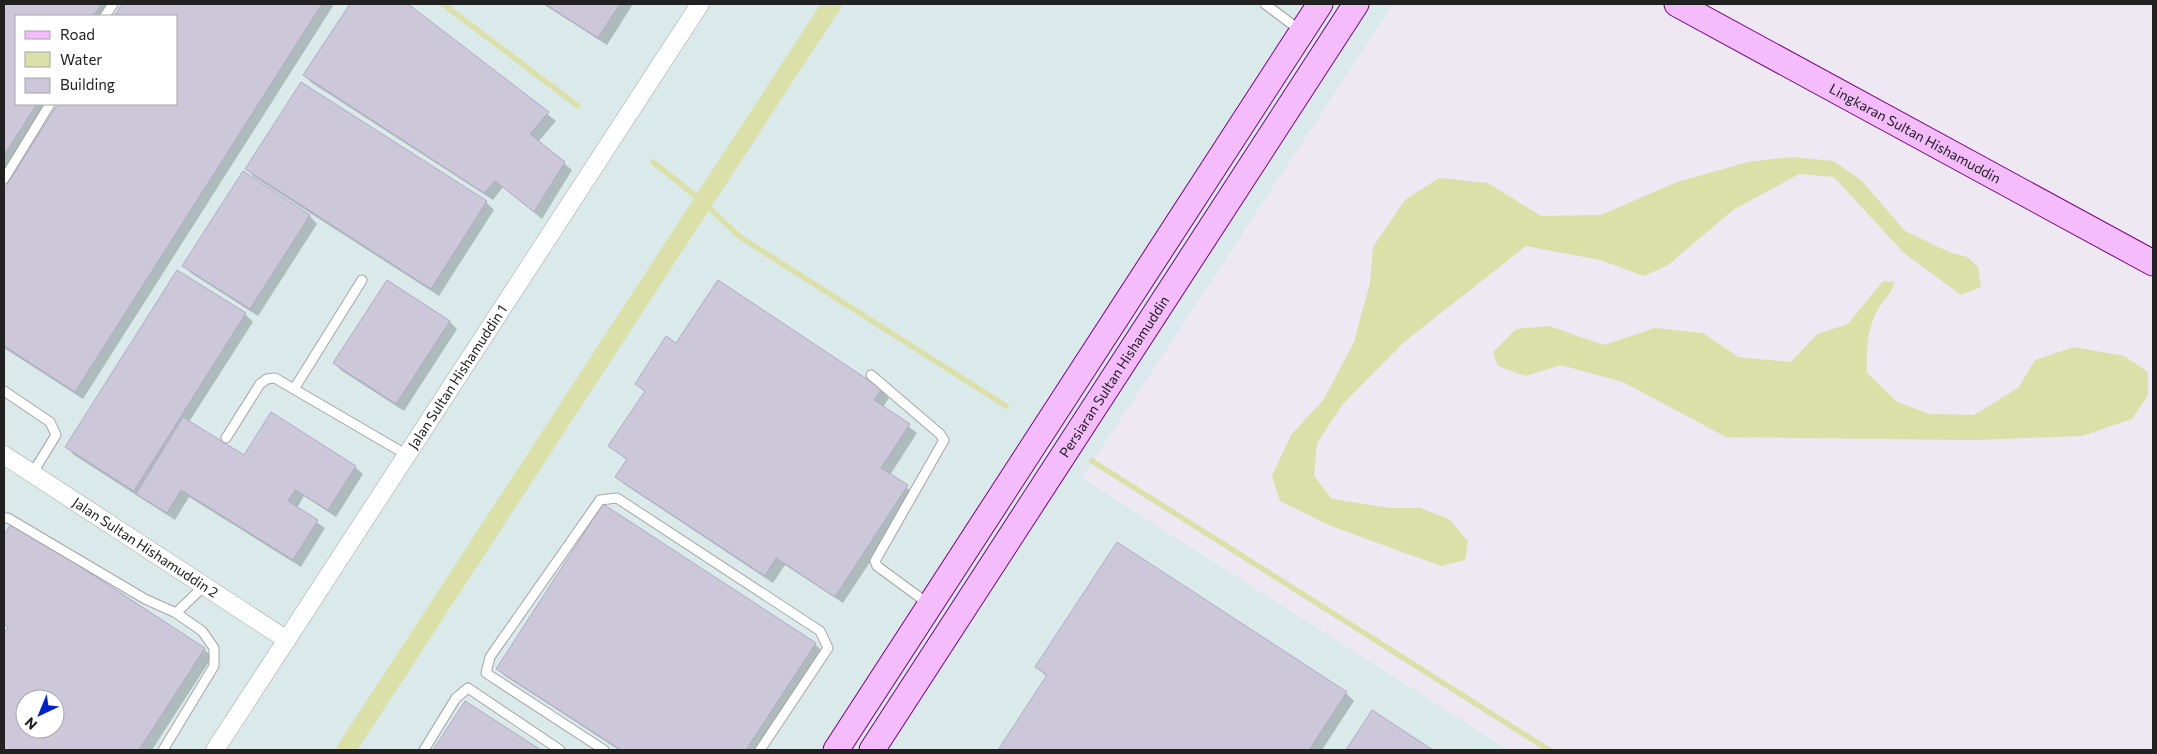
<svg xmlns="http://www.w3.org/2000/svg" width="2157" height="754" viewBox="0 0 2157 754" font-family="Commissioner,sans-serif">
<rect width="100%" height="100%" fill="#ede8f1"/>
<path fill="#daeaeb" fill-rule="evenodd" d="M4,4H1393L1082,478L1508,750H4ZM16,16H176V104H16ZM25,699H55V729H25Z"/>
<path fill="#dbdfa8" d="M1792,157L1833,161L1861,180L1905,231L1949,252L1967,257L1978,267L1981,287L1961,295L1904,253L1834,177L1799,174L1733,210L1668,265L1644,276L1600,260L1526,246L1404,342L1342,405L1317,443L1314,476L1332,499L1390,508H1420L1449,519L1468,541L1465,560L1441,566L1331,526L1280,501L1272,476L1291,435L1324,399L1354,342L1370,283L1373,247L1405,200L1439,178L1488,183L1541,216L1601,215L1677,182L1748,162Z
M1883,281L1894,282C1892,295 1884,298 1878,309C1867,328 1866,352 1867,373L1897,402L1930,414L1974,415L2018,388L2035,360L2074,347L2124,356L2148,372V395L2132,419L2082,436L1974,440L1726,437L1623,382L1561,365L1525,376L1498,366L1493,352L1516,329L1549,326L1604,345L1655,328L1703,333L1738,357L1791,362L1817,334L1848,324Z"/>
<path fill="#0003" fill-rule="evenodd" d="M4,4H114L106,16H16V104H49L4,174Z
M123,4H332L333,6L83,399L4,348V192L60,104H176V16H115Z
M351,4H406L556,121L538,142L572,170L542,219L503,187L493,200L312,83L304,75Z
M543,4H633L607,45Z
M247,169L486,202L494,210L439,296L254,177Z
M243,173L310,216L317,224L258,316L191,273L184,265Z
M245,314L253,322L189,422L244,457L355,467L363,474L336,517L304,496L297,508L325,528L301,567L189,497L175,520L74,455L67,447Z
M450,322L457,329L404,411L342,371L334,363Z
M676,345L881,390L889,398L883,407L917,433L890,475L915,494L843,603L785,565L773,583L624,484L616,476L627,460L610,446L645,392L636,384Z
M13,524L204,649L212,657L152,750H4V636L9,629L4,625V538ZM25,699H55V729H25Z
M815,644L823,652L759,750H619L505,676L498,669Z
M1037,667L1346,693L1354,701L1322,750H1000L1047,677Z
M465,702L539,750H434Z
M1372,712L1431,750H1348Z"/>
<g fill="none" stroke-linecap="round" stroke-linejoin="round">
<path stroke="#dbdfa8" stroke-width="5.5" d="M443,4L578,106
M653,162L703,202L740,237L1006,406
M1092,461L1549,750"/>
<path stroke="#dbdfa8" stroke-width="19" d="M346,750L832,4"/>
</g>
<path fill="#ccc8d9" stroke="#b1aac4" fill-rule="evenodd" d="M4,4H102L93,16H16V104H37L4,155Z
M122,4H322L75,392L4,346V189L58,104H176V16H114Z
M350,4H408L549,112L530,134L565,162L534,212L495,181L484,193L303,75Z
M545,4H620L598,38Z
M301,82L487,201L431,289L245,169Z
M243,171L310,215L250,309L182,266Z
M177,270L246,313L134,491L65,447Z
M387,280L450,321L396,404L333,363Z
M718,280L882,389L874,400L910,424L881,468L908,485L835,597L776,558L765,576L615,477L627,459L608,446L645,391L635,384L666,336L676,343Z
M271,412L356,466L328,510L295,490L288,501L318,520L293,560L181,490L167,513L136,494L183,417L244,455Z
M603,504L816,643L746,750H621L496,669Z
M12,522L205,648L139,750H4V634L8,627L4,624V535ZM25,699H55V729H25Z
M1117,542L1347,692L1309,750H998L1047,675L1035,667Z
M465,701L541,750H433Z
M1372,710L1433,750H1346Z"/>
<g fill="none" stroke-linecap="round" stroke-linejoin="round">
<defs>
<path id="lane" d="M1265,4L1301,31
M105,16L113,4
M4,179L50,104
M871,375L940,434L944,440L875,561L877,566L930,605
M294,389L362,280
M4,391L50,422L56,435L32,474
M226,438L260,384L267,379L275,378L407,455
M4,518H8L145,599L176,613L204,586
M163,750L214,666V648L202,631L176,613
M424,750L456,698L468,688L560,750
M604,750L486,673L490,657L600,500L617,498L820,631L828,648L760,750"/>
<g id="street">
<path id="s1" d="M4,455L287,640"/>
<path id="s2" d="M215,750L700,4"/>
</g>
<g id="secondary">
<path id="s3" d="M1677,4L2153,263"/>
<path d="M836,750L1320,4"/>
<path id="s4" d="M872,750L1356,4"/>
</g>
</defs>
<use href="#lane" stroke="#a5a5a5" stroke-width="11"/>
<use href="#street" stroke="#a5a5a5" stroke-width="19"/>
<use href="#secondary" stroke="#77037d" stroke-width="27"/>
<use href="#lane" stroke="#fff" stroke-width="9"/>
<use href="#street" stroke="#fff" stroke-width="18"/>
<use href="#secondary" stroke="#f4bcfb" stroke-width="25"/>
</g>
<g text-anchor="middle" stroke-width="5" stroke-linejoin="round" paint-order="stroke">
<g font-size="14" fill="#212121" stroke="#fff">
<text dy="5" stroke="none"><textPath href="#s3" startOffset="271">Lingkaran Sultan Hishamuddin</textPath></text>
<text dy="5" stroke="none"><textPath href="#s2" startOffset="445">Jalan Sultan Hishamuddin 1</textPath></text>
<text dy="5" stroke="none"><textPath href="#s4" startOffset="445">Persiaran Sultan Hishamuddin</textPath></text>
<text dy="5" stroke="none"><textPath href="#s1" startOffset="169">Jalan Sultan Hishamuddin 2</textPath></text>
</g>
</g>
<rect width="2157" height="754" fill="none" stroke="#212121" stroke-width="10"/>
<rect x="15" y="15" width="162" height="90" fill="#ffffff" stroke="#a6a6a6"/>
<rect x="25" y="31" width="25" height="8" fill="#f4bcfb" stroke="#a6a6a6"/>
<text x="60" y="40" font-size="15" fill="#212121">Road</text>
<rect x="25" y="52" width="25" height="15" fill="#dbdfa8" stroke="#a6a6a6"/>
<text x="60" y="65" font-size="15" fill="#212121">Water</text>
<rect x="25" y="78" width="25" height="15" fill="#ccc8d9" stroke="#a6a6a6"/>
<text x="60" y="90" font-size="15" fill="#212121">Building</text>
<g transform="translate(40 714) rotate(224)"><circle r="24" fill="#ffffff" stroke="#a6a6a6"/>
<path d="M0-4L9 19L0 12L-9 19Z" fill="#0021d2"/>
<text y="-8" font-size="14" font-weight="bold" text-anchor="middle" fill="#212121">N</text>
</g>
</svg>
